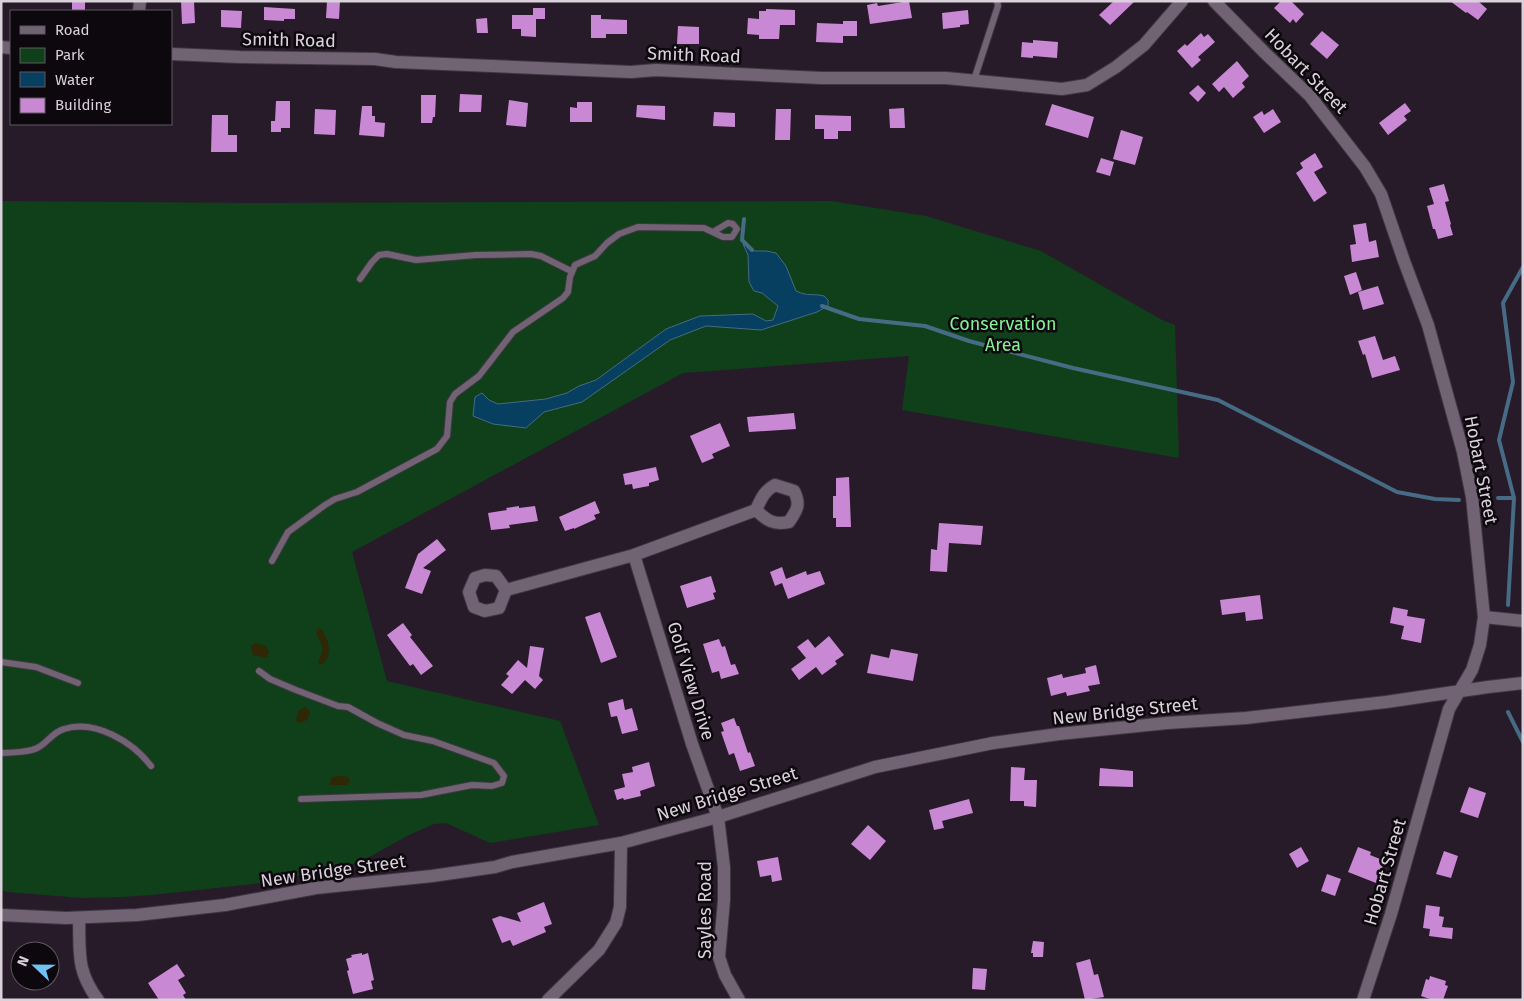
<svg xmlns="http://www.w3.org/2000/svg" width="1524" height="1001" viewBox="0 0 1524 1001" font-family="'Fira Sans',sans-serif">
<rect width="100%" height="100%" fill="#271b29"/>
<path fill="#0f401a" d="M1,201L253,203L831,201L926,216L1041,251L1162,320L1175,325L1179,458L902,410L909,356L683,373L352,552L387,681L560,721L599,825L490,843L446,823L434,824L409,835L364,860L343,867L262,883L151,895L121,897L83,898L7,892L1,890Z"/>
<path fill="#2f2706" d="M318,628H320C329,637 334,657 321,665L318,662C325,647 322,646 316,632Z
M255,643L266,646L269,652L267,658L253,655L251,646Z
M306,707L310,712L307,720L299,723L296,721L299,710Z
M338,776L348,777L350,780L347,785H330L331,778Z"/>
<path fill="#063f5f" stroke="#466b84" d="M743,244L755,251H766L776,253L786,266L796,291C809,297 812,293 824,296L828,300V306L817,312L761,330L706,326L670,340L582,402L544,412L526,428L493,424L473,416L475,397L482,393L489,400L498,404L546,399L567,393L579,386L596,380L666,329L700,316L753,314L766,321L773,320L778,306L762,293L754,291L749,282L748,255Z"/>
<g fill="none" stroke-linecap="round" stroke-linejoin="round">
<path stroke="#466b84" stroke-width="4" d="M744,219L742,240L752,250
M822,306L859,319L925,326L969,341L1073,368L1218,400L1397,492L1435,499L1459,500
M1498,498H1514
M1508,605L1514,498L1499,440L1513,382L1503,303L1523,267
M1508,712L1523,742"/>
</g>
<path fill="#c988d4" d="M72,1H85V11H72Z
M181,1H194L195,23L182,24Z
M327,1H340L339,19L326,18Z
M909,1L912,18L870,24L867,5L877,3L878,6Z
M1114,1H1135L1110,25L1099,15Z
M1281,1H1291L1304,14L1296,23L1293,19L1290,23L1274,8Z
M1450,1H1478L1487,9L1478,20L1467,12L1466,13Z
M264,7L295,9V19H284V21L264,20Z
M533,8H545V19H536V37L521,36V29H512V15H533Z
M766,9L795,10V25H780L779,39H759V35L747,34L748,18L759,19V11H766Z
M221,10L242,11L241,28L221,27Z
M968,10L969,24L960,25V27L943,29L942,13Z
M591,15H601V19L627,20V34H606V38H591Z
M487,18L488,33H477L476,19Z
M843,21H857V36H843V43L816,42L817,23L843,24Z
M678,26L699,27V44H677Z
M1322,31L1339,45L1327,59L1310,44Z
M1201,33L1204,37L1208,34L1215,42L1198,57L1201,60L1192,68L1177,51L1185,44L1187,46Z
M1033,40L1058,42L1057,58L1033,56V58L1021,57L1022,42L1033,43Z
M1237,61L1249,76L1242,83L1245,87L1233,98L1224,87L1219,92L1212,84Z
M1198,85L1206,93L1198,102L1189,93Z
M460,94L482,95L481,112H459Z
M421,95H436L435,117H433L432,123H421Z
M509,100L528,103L526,127L506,125Z
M276,101H290V128H281V132H271V121H275Z
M577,102H592V122H570V107L577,108Z
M1405,103L1411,111L1404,116L1407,120L1388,135L1379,123Z
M1052,104L1094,117L1088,138L1045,125Z
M637,105L665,106V120L636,117Z
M362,106H372V116H375V122L385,123L384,137L359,135Z
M904,108L905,128H890L889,109Z
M315,109L336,110L335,135L314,134Z
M776,109H791L790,140H775Z
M1273,109L1281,122L1264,133L1253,117L1262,111L1264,115Z
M714,112L735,113V127L713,126Z
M212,115H228V135H237V152H211Z
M815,115L851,116V131H838V139H824V129H815Z
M1121,130L1143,137L1135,165L1113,159Z
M1315,153L1323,167L1314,172L1327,193L1314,202L1296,173L1303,168L1300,163Z
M1101,158L1114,162L1110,176L1096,172Z
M1444,184L1449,201L1445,202L1451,224L1450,225L1453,235L1438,239L1435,229H1433L1427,206L1434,204L1429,188Z
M1366,223L1369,242L1376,240L1379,257L1352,262L1350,245L1356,244L1353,225Z
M1356,272L1362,290L1350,295L1344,276Z
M1378,286L1384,304L1363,310L1358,292Z
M1375,336L1383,360L1395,356L1400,370L1372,378L1365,354L1363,355L1358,341Z
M794,413L796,429L749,432L747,417Z
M720,423L730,446L712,454L714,458L702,463L690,436Z
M656,467L659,480L649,483V486L633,489L632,484L625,485L623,474Z
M849,477L851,527H836V518H833V496H836V478Z
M595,501L600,513L594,515L596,519L574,529V528L565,531L559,517Z
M519,506V508L535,506L538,521L509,525L510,528L491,530L488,513L507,510L506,508Z
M939,523L983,526L981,545L949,543L947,572L930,571L931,549L937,550Z
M437,539L446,550L423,568L431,571L422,594L405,588L418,554Z
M782,567L786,579L806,571L807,575L820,571L825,584L788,599L782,583L775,586L770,572Z
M711,576L716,592L713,593L715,599L687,608L680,586Z
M1260,595L1263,619L1246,621L1245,612L1222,615L1220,600Z
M1393,607L1408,610L1407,616L1425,619L1421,643L1401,639L1404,626L1390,623Z
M600,612L617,657L601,663L585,617Z
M403,623L412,635L410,637L433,666L421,675L413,664L410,666L387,635Z
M829,636L844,655L835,661L837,664L822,675L816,667L799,680L791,669L806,658L797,647L808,639L815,648Z
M719,639L722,647L725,646L731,665L735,664L739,674L721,679L719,671L712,673L703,644Z
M530,646L544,648L539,676L543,680L535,689L525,680L512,694L501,685L509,676L506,674L518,660L527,668Z
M891,649L918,654L913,681L867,673L871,654L889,658Z
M1096,665L1100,684L1088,686L1090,691L1067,696L1066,692L1051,696L1047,678L1062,674L1063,678L1086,673L1085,668Z
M623,699L625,710L632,708L638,730L622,734L617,716L611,717L608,703Z
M734,718L737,726H739L748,753L750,752L755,766L740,771L734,753L729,755L721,732L724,731L721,723Z
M649,762L655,786L640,791L641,796L624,800L623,798L617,800L614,790L625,787L622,774L633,772L632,767Z
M1011,767L1025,768L1024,780H1037L1036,807L1024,806V801H1010Z
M1100,768L1133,771V787L1099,786Z
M1469,787L1486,793L1478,818L1460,812Z
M969,799L973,813L942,821L944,828L934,830L929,810Z
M868,825L886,841L870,860L851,844Z
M1301,847L1309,861L1297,868L1289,854Z
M1358,847L1371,852L1370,855L1385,861L1376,883L1348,872Z
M1444,851L1458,856L1451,878L1436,874Z
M778,857L782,880L772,882L771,875L760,877L757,861Z
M1327,874L1341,879L1335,896L1321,891Z
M544,902L552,924L544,927L546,932L513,946L510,940L502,943L492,919L500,916L521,922L517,913Z
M1426,905L1440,907L1439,916L1444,917L1442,927L1453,928L1452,939L1429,936L1430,929L1423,928Z
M1033,941L1044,942L1043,957H1033V953H1031Z
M362,953V955L368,953L374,980L371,981L373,989L353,994L347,971L349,970L346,959L352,957L351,955Z
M1090,959L1094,975L1098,974L1104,997L1085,1000L1076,963Z
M177,964L185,976L178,980L186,993L183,995L186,1000H159L148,983Z
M973,968L987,969L985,990L972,989Z
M1430,976L1446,981L1445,985L1448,986L1443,1000H1433L1421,996L1426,979L1429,980Z"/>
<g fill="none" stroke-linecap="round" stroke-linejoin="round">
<defs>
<path id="service" d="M974,80L998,6L997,1
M360,279L372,262L379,255L387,254L416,260L476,255L531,254L541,256L571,271
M272,561L288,532L325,505L335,499L357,492L437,449L447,436L450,402L455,394L479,376L513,332L563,298L568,292L570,277L575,265L595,256L607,243L619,234L638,227L704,228L723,237H732L737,229L733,224L728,223L713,232
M1,662L36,667L78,683
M259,671L270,679L296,690L338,706L348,707L377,723L404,735L433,741L494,763L504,776L502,783L492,786L472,785L421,795L301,799
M1,753C10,753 32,752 39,747C48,742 53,732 64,729C95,719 133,742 151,766"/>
<path id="minor" d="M139,11L140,1
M1,47L11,48
M171,54L240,57L375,59L396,62L631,72L656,70L821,78H946L1062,89L1087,85L1116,67L1144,45L1182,1
M634,555L756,510C761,499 764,491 775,485L794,491C801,505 797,510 789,522C774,525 767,521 756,510
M506,590L496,576L485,575L475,578L469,592L474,607L485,611L499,608L506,590L634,555L692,744L718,817L724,867V900L719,957L725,975L739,1000
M1484,617L1523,621
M79,918C80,953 76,970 98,1000
M548,1000L599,950L616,923L620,907L621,843"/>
<path id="tertiary" d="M1214,1L1265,53L1310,96L1365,167L1381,194L1404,261L1428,325L1463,452L1472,497L1484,617L1480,645L1472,670L1449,709L1391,914L1363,1000
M1,915L66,918L137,915L225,905L316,888L432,876L495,867L512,862L621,843L718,817L875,767L993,743L1059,734L1167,723L1246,718L1386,702L1488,687L1523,683"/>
</defs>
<use href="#service" stroke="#403742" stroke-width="8"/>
<use href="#minor" stroke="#403742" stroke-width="14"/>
<use href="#tertiary" stroke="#403742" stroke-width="14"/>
<use href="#service" stroke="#726374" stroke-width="6"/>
<use href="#minor" stroke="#726374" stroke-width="12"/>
<use href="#tertiary" stroke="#726374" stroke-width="12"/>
</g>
<g text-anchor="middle" stroke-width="5" stroke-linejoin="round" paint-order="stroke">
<g font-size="18" fill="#dad1db" stroke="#0d080e">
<text transform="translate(289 40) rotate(1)" y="6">Smith Road</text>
<text transform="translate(694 55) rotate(2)" y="6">Smith Road</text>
<text transform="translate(1306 71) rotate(46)" y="6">Hobart Street</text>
<text transform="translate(1481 470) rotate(79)" y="6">Hobart Street</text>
<text transform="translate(691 681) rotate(73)" y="6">Golf View Drive</text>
<text transform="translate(1125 711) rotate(-6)" y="6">New Bridge Street</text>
<text transform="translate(727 794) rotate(-17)" y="6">New Bridge Street</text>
<text transform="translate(333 871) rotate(-8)" y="6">New Bridge Street</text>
<text transform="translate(1385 872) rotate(-74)" y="6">Hobart Street</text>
<text transform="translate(705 910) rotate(-90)" y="6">Sayles Road</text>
</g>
<g font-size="18" fill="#86f095" stroke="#0d080e">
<text x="1003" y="330">Conservation<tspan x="1003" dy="21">Area</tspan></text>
</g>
</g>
<rect width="1524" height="1001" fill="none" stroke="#dad1db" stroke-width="5"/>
<rect x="10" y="10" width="162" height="115" fill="#0d080e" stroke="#5f5860"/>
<rect x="20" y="26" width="25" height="8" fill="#726374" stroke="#5f5860"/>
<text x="55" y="35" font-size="15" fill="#dad1db">Road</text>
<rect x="20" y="48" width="25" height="15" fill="#0f401a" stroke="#5f5860"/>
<text x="55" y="60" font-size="15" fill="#dad1db">Park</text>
<rect x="20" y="72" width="25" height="15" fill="#063f5f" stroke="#5f5860"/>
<text x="55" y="85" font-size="15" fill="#dad1db">Water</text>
<rect x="20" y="98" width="25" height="15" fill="#c988d4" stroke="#5f5860"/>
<text x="55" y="110" font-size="15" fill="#dad1db">Building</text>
<g transform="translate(35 966) rotate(292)"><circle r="24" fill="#0d080e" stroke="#5f5860"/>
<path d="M0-4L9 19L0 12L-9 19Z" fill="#72c1f5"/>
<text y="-8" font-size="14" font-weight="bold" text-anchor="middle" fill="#dad1db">N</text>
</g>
</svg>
